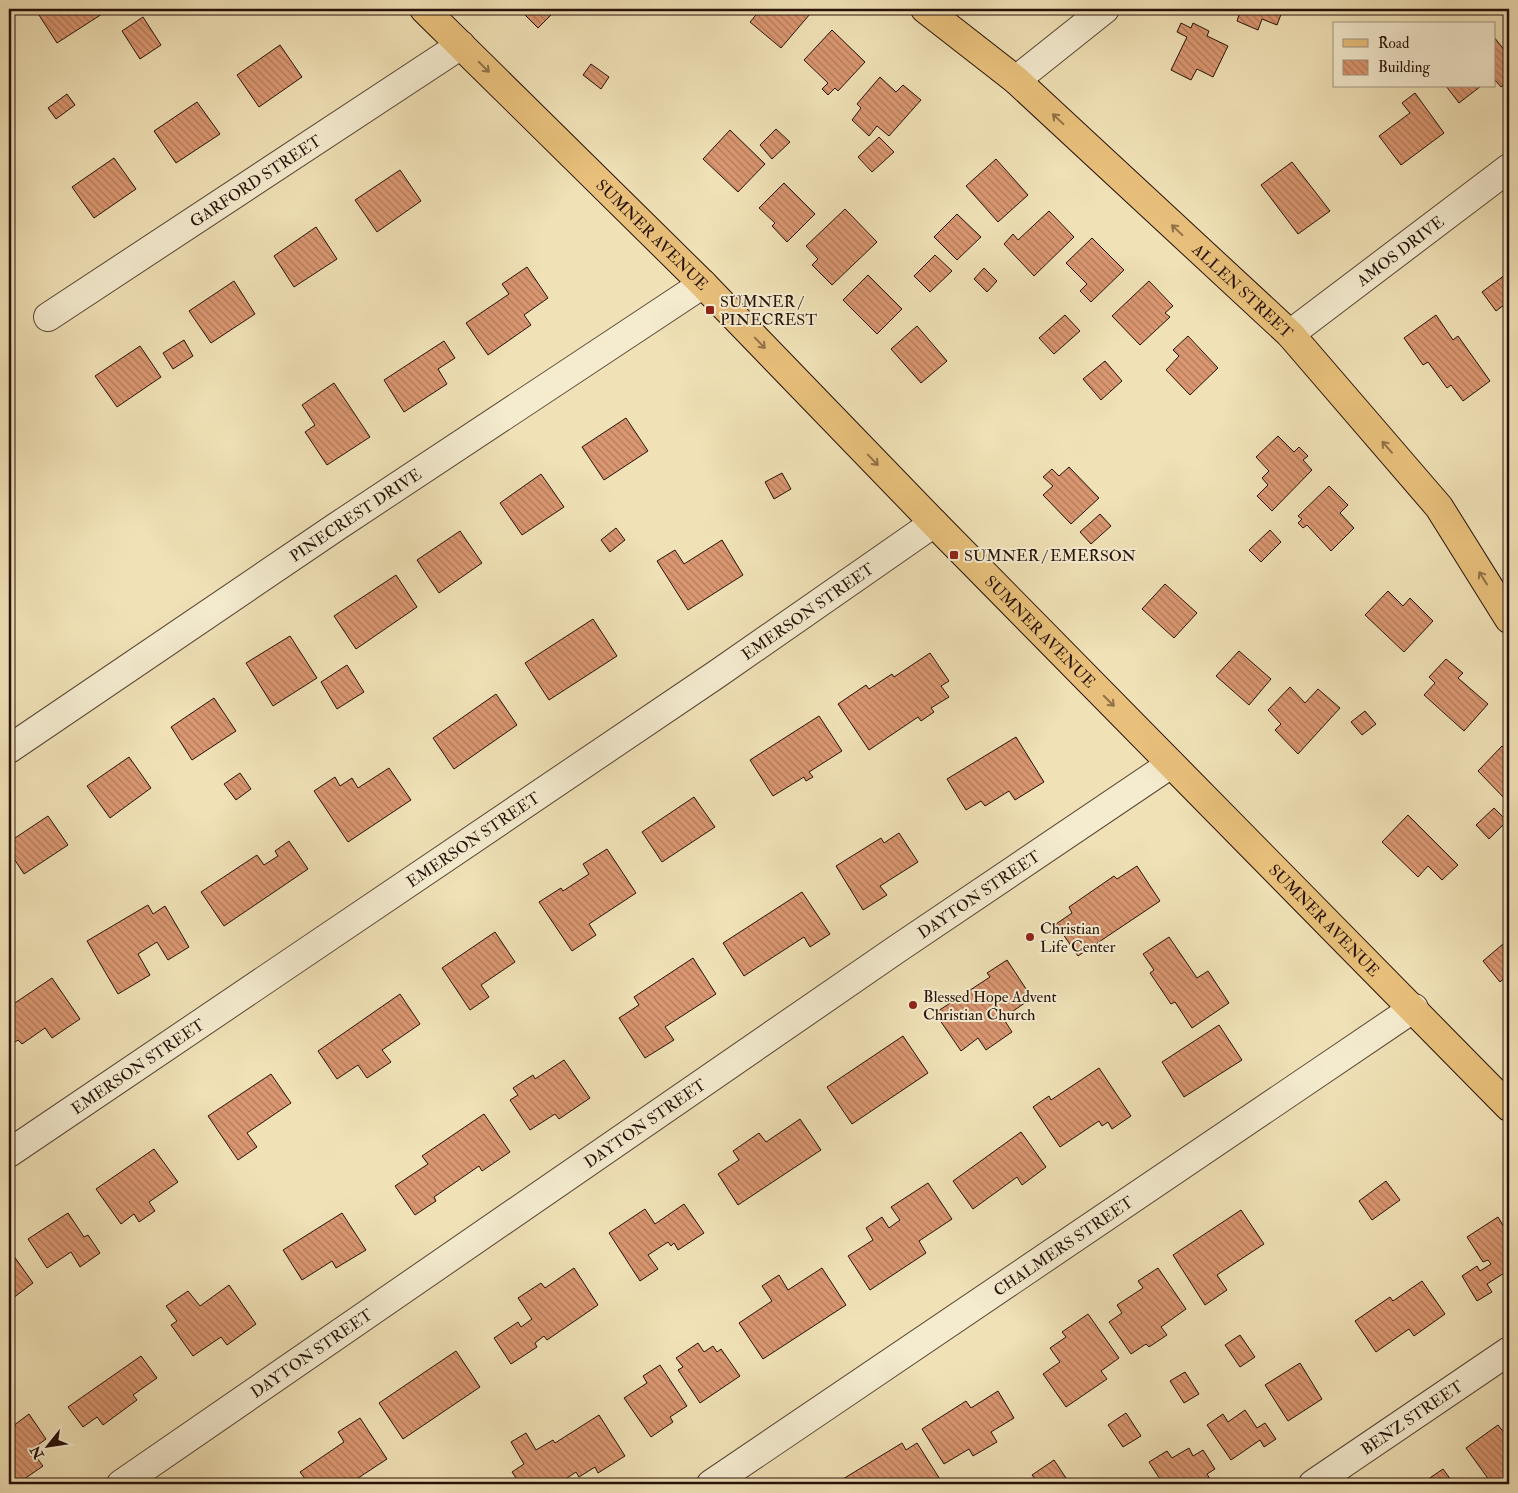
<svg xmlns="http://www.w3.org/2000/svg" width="1518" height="1493" viewBox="0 0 1518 1493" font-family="'IM FELL Double Pica',serif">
<defs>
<pattern id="building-back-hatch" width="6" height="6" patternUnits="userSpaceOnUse" patternTransform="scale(1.25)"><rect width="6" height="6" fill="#da9771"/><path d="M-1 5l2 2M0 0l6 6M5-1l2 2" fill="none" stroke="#b17a5b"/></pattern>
</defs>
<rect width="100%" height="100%" fill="#f0e1b6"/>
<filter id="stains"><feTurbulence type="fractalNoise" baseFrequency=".004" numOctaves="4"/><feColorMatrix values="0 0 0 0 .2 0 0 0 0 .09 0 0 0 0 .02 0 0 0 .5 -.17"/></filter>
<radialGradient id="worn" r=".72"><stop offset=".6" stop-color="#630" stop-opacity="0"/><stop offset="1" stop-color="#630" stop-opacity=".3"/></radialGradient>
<path fill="url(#building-back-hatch)" stroke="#261109" d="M42,9H98L102,14L57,43L37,12Z
M519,9H555L556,10L538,28Z
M761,9H802L810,14L781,48L750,22Z
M1241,9H1283L1277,25L1262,19L1258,30L1237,21Z
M143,17L161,45L140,59L122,31Z
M1181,23L1191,28L1193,23L1209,31L1207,36L1228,46L1213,77L1197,69L1191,80L1171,70L1187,37L1177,32Z
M832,30L865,62L838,91L835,88L828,95L822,89L828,83L804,60Z
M1494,37L1509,56V81L1501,87L1494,79Z
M280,45L302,77L259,107L237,75Z
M591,64L609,77L601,89L583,75Z
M880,77L896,92L903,85L921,100L889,136L877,126L869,136L852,120L861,108L857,104Z
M1446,86H1481L1459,103Z
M1415,93L1444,133L1401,165L1379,136L1410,113L1402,103Z
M67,94L75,105L56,119L48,108Z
M197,102L220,134L176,163L154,131Z
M776,129L790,142L772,159L760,145Z
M730,130L765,164L738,192L703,159Z
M879,137L894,152L872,172L858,157Z
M114,158L136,189L94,218L72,187Z
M996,159L1028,195L998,222L966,186Z
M1292,162L1330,211L1298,234L1261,185Z
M400,170L421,201L377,232L355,200Z
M784,183L815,214L787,242L772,226L775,223L759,208Z
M845,209L877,242L832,285L812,265L818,259L806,246Z
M1049,211L1074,237L1034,276L1004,244L1013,234L1018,240Z
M957,214L981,237L957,260L934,237Z
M316,227L337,259L294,287L274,256Z
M1092,238L1124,270L1091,302L1080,291L1087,284L1066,263Z
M935,255L952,271L930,292L914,276Z
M527,267L548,298L524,315L531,325L488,355L466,323L509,294L502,284Z
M984,268L997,281L987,292L974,279Z
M1509,272V312L1504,305L1496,311L1482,292Z
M868,275L902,309L877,334L843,300Z
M234,281L255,314L211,343L189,311Z
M1149,281L1173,306L1165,313L1170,317L1140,345L1112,316Z
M1065,315L1080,331L1054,354L1039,338Z
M1436,315L1453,340L1458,336L1490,381L1463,401L1451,385L1447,388L1428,362L1423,365L1404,338Z
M917,326L947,361L921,383L891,349Z
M1188,336L1218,368L1190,395L1166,370L1179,356L1173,350Z
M184,340L193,356L173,369L163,353Z
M444,341L455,358L438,369L447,384L404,412L384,380Z
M140,346L161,377L117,407L95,376Z
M1105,361L1122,381L1101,400L1083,379Z
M334,383L370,437L327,465L305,432L315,425L302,405Z
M626,418L648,451L604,480L582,447Z
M1278,436L1294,452L1299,447L1308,456L1303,460L1312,470L1272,511L1257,496L1268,485L1262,478L1269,471L1256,457Z
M1069,467L1099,498L1071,524L1043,495L1053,486L1043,477L1052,469L1059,476Z
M782,473L791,489L774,499L765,482Z
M541,474L564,507L522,535L500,503Z
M1329,486L1348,505L1340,513L1354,528L1331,551L1307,525L1303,528L1298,523L1302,519L1298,516Z
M1100,514L1111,526L1091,544L1080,532Z
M616,528L625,540L610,552L601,540Z
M1270,530L1281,542L1261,562L1249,550Z
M460,531L482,563L439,593L417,560Z
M722,540L743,575L688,610L657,561L675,550L684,564Z
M396,575L417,607L356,649L334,616Z
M1165,584L1197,613L1174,638L1142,609Z
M1388,591L1403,606L1410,598L1433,621L1404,652L1365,615Z
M593,619L617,656L549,700L525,663Z
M290,636L317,678L273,706L246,663Z
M1239,651L1271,679L1249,705L1216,676Z
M930,653L949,681L941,686L949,697L931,708L934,712L921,721L918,717L869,750L838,704L866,685L869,689L892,674L894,677Z
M1446,659L1463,673L1458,678L1488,704L1464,731L1424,695L1435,683L1429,677Z
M347,665L364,692L337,709L321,682Z
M1290,687L1305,703L1318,689L1340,708L1298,754L1275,730L1281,724L1268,710Z
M496,694L517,725L454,769L433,738Z
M214,698L236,731L192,760L171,727Z
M1365,711L1376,724L1362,735L1351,722Z
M819,716L842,751L809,772L813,777L806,781L804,777L773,796L750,760Z
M1016,737L1044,782L1015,800L1009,791L985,806L981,801L966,810L947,779Z
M1502,746L1509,753V799L1507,801L1478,771Z
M129,757L151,788L110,818L87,786Z
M389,768L411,800L348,842L314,791L335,777L340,786L352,778L358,788Z
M240,773L251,789L236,800L224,784Z
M694,797L715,827L662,862L642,832Z
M1494,808L1507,821L1489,839L1476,825Z
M1408,815L1458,865L1442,880L1428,866L1418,877L1382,842Z
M48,816L68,845L24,874L9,851V842Z
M899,833L918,862L880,886L887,895L863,910L836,866L881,838L884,843Z
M289,841L308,869L224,926L201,892L257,855L264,865L278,856L275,851Z
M607,849L636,893L589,924L596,935L572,951L539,902L561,888L563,891L589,874L583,864Z
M1137,866L1160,901L1078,956L1056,924L1072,913L1069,907L1114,876L1117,879Z
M802,892L830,934L810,947L804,937L744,976L723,943Z
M148,905L153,914L165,906L189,947L168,960L157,942L138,954L150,975L118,994L87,941Z
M495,932L515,962L481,985L489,997L470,1010L442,968Z
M1169,937L1197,978L1208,971L1229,1003L1192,1028L1175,1002L1171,1004L1150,973L1154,970L1143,954Z
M1503,944L1509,951V974L1500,982L1483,961Z
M693,958L716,994L665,1027L674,1040L645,1058L619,1018L639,1005L634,997Z
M1007,960L1032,998L1003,1018L1012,1032L986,1050L978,1038L961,1051L935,1013L990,977L987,973Z
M52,978L80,1019L52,1038L45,1028L22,1044L18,1040L9,1046V1007Z
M400,994L420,1024L382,1050L391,1062L367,1078L358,1065L337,1079L318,1051Z
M1219,1025L1242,1060L1184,1097L1162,1062Z
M903,1036L928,1073L852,1124L827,1087Z
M564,1060L590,1098L559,1119L555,1114L530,1130L510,1100L518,1095L513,1088L533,1075L535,1079Z
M1099,1068L1131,1116L1112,1129L1108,1122L1102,1126L1099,1121L1060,1147L1033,1107L1049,1096L1051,1100Z
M271,1074L291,1103L247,1133L257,1147L238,1160L208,1116Z
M484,1114L510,1152L482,1171L479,1166L434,1197L436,1201L415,1215L395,1186L428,1164L422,1156Z
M800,1119L821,1150L738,1205L718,1174L739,1160L733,1151L759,1133L766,1142Z
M1021,1132L1046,1167L1022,1185L1017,1177L973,1209L953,1181Z
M154,1149L178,1182L149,1202L155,1211L139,1222L134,1214L121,1224L96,1189Z
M1386,1181L1400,1200L1372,1220L1359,1201Z
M928,1183L952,1219L919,1241L926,1253L870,1290L848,1256L873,1240L866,1228L882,1217L889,1228L900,1220L891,1207Z
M684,1204L704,1233L678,1250L674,1243L671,1246L668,1242L648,1255L658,1269L640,1281L609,1233L645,1209L655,1224Z
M1241,1210L1264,1244L1217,1275L1227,1290L1205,1305L1173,1255Z
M68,1213L84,1237L88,1235L100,1253L80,1267L71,1252L47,1268L28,1239Z
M342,1213L366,1250L336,1268L332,1261L302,1280L283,1250Z
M1498,1217L1509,1235V1270L1487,1284L1492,1292L1477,1301L1462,1276L1477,1266L1480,1271L1491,1264L1488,1260L1483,1262L1467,1237Z
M11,1252L33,1283L9,1301V1254Z
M574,1268L598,1305L547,1340L544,1336L535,1343L537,1347L511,1364L494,1338L518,1322L521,1327L532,1319L518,1298L541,1283L545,1288Z
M822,1268L846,1305L763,1359L739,1323L772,1301L762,1286L779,1275L788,1290Z
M1158,1268L1186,1309L1161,1327L1167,1335L1149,1347L1146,1344L1131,1354L1109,1322L1122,1313L1117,1305L1143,1288L1138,1281Z
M1422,1281L1445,1314L1414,1336L1409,1329L1376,1352L1355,1321L1390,1297L1393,1301Z
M229,1285L256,1324L227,1345L221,1337L193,1356L171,1325L177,1321L166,1306L188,1291L200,1306Z
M1088,1314L1119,1358L1101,1371L1107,1379L1066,1407L1043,1374L1060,1362L1050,1348L1066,1337L1062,1332Z
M1240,1335L1255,1357L1240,1367L1225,1345Z
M698,1343L704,1352L713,1346L717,1352L721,1349L740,1376L700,1403L678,1370L683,1367L676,1358Z
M456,1351L480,1387L403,1439L379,1403Z
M141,1356L157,1378L133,1395L137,1400L103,1425L97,1417L83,1427L68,1407Z
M1300,1363L1322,1399L1288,1421L1265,1385Z
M660,1365L687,1406L670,1417L673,1422L651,1437L624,1398L647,1383L643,1376Z
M1185,1372L1199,1394L1184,1403L1170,1381Z
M998,1391L1014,1418L991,1432L997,1442L973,1456L969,1449L944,1464L922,1429L966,1401L971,1408Z
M1245,1410L1257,1428L1265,1423L1276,1439L1264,1447L1260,1440L1231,1460L1207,1425L1223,1414L1228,1422Z
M1126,1413L1141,1436L1123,1447L1108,1425Z
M29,1414L46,1439L31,1450L43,1466L17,1484H9V1429Z
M599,1415L625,1456L598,1473L595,1467L579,1477L576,1472L567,1478L570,1482L567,1484H520L512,1472L524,1464L511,1442L526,1433L536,1450L553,1440L555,1443Z
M360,1418L387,1459L349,1484H309L300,1472L344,1442L338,1432Z
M1498,1425L1505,1434L1509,1431V1463L1506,1465L1509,1469V1479L1503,1484H1492L1466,1448Z
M902,1443L906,1450L917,1443L943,1484H839L838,1482Z
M1189,1448L1193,1456L1203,1450L1215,1469L1207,1474L1210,1479L1202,1484H1163L1149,1462L1167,1451L1172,1458Z
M1054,1460L1070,1484H1039L1032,1475Z
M1443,1469L1454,1484H1421Z"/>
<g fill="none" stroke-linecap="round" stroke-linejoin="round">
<defs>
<g id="minor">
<path d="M1016,80L1105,9"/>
<path id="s1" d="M48,317L461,45"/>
<path id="s2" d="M1290,334L1509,168"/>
<path id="s3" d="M9,749L336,527L703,284"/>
<path id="s4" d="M9,1153L717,674L934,523"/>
<path id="s5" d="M121,1484L897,949L1171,764"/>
<path id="s6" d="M711,1484L1414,1008"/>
<path id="s7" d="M1313,1484L1509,1351"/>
</g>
<g id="major">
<path id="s8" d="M424,9L703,284L934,523L1509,1107"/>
<path id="s9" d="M925,9L1016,80L1290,334L1439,507L1509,619"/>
</g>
</defs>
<use href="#minor" stroke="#584534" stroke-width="30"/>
<use href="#major" stroke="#261109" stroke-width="30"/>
<use href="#minor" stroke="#f5ecd0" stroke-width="28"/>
<use href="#major" stroke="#e8c07b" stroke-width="28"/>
</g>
<defs><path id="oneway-shaft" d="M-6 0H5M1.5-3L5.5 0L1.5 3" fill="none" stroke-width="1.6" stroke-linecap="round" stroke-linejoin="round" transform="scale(1.25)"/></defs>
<g stroke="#917148">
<use href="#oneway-shaft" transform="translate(484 67) rotate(45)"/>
<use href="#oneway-shaft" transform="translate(1058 119) rotate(-137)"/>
<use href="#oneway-shaft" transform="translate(1177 230) rotate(-137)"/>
<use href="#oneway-shaft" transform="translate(760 343) rotate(46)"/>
<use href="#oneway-shaft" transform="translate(1387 447) rotate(-131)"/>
<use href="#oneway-shaft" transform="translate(873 460) rotate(46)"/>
<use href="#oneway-shaft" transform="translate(1483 578) rotate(-122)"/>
<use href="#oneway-shaft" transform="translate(1109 701) rotate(45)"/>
</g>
<g fill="#8f2418" stroke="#f5ecd0" stroke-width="2">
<rect x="705" y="305" width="10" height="10" rx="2.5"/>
<rect x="949" y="550" width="10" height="10" rx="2.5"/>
<circle cx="1030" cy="937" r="5"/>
<circle cx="913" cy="1005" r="5"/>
</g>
<g text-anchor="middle" stroke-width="4" stroke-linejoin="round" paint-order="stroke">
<g font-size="16" fill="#261109" stroke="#f5ecd0">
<text dy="6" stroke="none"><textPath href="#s1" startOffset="248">GARFORD STREET</textPath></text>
<text dy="6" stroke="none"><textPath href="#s8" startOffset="321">SUMNER AVENUE</textPath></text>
<text dy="6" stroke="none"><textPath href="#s2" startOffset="138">AMOS DRIVE</textPath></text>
<text dy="6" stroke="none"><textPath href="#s9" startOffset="425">ALLEN STREET</textPath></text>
<text dy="6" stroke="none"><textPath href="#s3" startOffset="418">PINECREST DRIVE</textPath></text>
<text dy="6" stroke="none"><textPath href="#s4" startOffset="965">EMERSON STREET</textPath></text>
<text dy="6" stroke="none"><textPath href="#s8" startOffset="876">SUMNER AVENUE</textPath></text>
<text dy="6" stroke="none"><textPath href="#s4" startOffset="560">EMERSON STREET</textPath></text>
<text dy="6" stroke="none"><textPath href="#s5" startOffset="1041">DAYTON STREET</textPath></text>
<text dy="6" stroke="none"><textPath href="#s8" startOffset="1281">SUMNER AVENUE</textPath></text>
<text dy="6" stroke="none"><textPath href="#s4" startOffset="155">EMERSON STREET</textPath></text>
<text dy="6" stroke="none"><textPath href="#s5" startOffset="636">DAYTON STREET</textPath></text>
<text dy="6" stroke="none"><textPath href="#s6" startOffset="425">CHALMERS STREET</textPath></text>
<text dy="6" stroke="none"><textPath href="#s5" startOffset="231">DAYTON STREET</textPath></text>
<text dy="6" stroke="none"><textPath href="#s7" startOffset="119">BENZ STREET</textPath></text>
</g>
<g font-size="16" fill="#261109" stroke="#f5ecd0" text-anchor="start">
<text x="720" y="307">SUMNER /<tspan x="720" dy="18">PINECREST</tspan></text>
<text x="964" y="561">SUMNER / EMERSON</text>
<text x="1040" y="934">Christian<tspan x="1040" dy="18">Life Center</tspan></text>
<text x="923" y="1002">Blessed Hope Advent<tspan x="923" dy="18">Christian Church</tspan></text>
</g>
</g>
<rect width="1518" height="1493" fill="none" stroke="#f0e1b6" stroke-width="30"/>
<rect x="10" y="10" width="1498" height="1473" fill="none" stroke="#261109" stroke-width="2.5"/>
<rect x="15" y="15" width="1488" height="1463" fill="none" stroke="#261109"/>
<rect x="1333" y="22" width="162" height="65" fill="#f5ecd0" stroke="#a29480"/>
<rect x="1343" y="39" width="25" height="8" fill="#e8c07b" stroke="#a29480"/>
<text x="1378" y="48" font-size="15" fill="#261109">Road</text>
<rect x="1343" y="60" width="25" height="15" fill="url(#building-back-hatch)" stroke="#a29480"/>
<text x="1378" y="72" font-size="15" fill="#261109">Building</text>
<g transform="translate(48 1446) rotate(240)" stroke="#f5ecd0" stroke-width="4" paint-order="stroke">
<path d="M0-4L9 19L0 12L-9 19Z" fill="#261109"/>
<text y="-8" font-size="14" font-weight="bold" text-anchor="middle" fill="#261109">N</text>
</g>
<rect width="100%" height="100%" filter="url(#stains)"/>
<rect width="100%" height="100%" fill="url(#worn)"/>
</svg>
